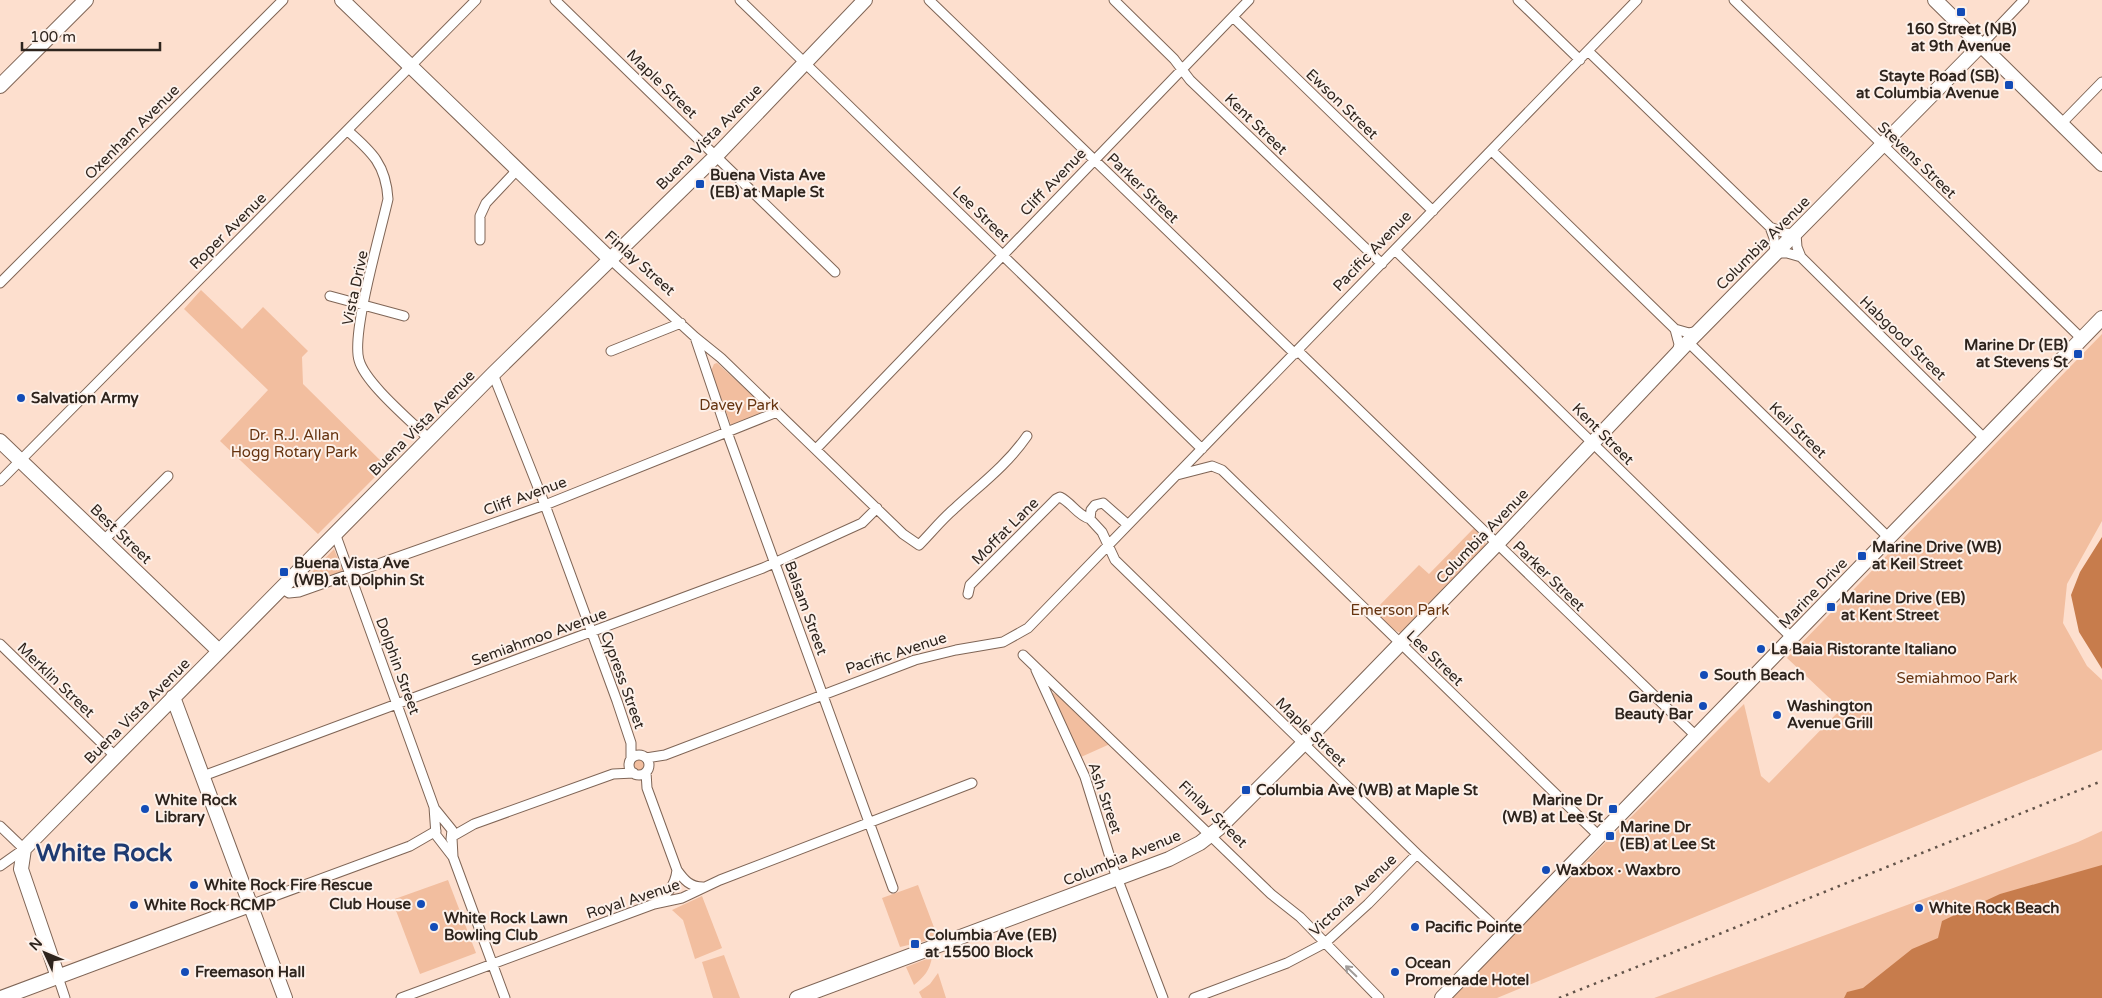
<svg xmlns="http://www.w3.org/2000/svg" width="2102" height="998" viewBox="0 0 2102 998" font-family="'Varela Round',sans-serif">
<rect width="100%" height="100%" fill="#fddfce"/>
<path fill="#f2be9f" d="M201,290L242,329L263,307L308,351L302,357L303,384L386,466L318,534L220,441L268,390L184,309Z
M2102,334V521L2067,584L2063,623L2087,666L2102,680V750L1497,998H1450L1744,704L1761,776L1769,783L1841,709L1787,658Z
M717,363L760,402L762,406L761,414L731,425L711,371L714,364Z
M1474,528L1486,543L1478,558L1469,561L1401,633L1394,630L1374,611L1419,565L1429,574Z
M334,549L343,572L296,589Z
M1053,693L1060,696L1110,744L1081,757L1052,695Z
M631 765a8 8 0 1 1 16 0a8 8 0 1 1-16 0Z
M2102,831V998H1654L2078,842Z
M448,880L476,953L420,974L392,900Z
M918,885L938,938L900,947L882,898Z
M702,896L722,948L695,959L683,920L672,910Z
M724,955L740,998H713L702,962Z
M932,957C930,970 924,977 914,985L906,967Z
M938,973L946,998H922L919,992L930,984Z"/>
<path fill="#c77c4c" d="M2102,537V669L2079,632L2071,595L2080,572Z
M2102,865V998H1844L1847,992L1863,988L1912,949L1938,938L1942,921L2000,894Z"/>
<g fill="none" stroke-linecap="round" stroke-linejoin="round">
<defs>
<path id="street" d="M555,0L835,272
M740,0L1202,449
M929,0L1295,354
M1114,0L1174,59L1190,80L1382,264
M1518,0L1580,60
M1734,0L2082,339
M1233,17L1433,211
M1981,45L2024,0
M1588,51L1770,227L1785,233L1796,234L1797,247L1801,257L1985,439
M2061,124L2102,82
M348,131C372,152 386,165 388,199C381,231 351,333 359,360C365,383 411,421 429,439
M1492,151L1675,329L1679,344L1677,353
M1770,227L1774,238L1775,253H1787L1801,257
M480,240V216L486,203L517,170
M1395,250L1792,638
M610,259L695,337L721,358L903,534L919,545C931,533 941,520 954,509C980,485 1007,465 1027,436
M0,283L283,0
M330,296L404,316
M1675,329L1689,333L1699,331
M695,337L727,432L893,888
M1688,342L1889,538
M611,351L681,323
M1298,351L1696,736
M493,374L545,505L617,701L631,743V759
M816,449L1249,0
M1177,475L1212,466L1222,470L1599,836
M0,481L476,0
M1127,524L1103,503L1095,505L1091,510L1090,519L1102,532L1115,560L1417,854L1503,934
M335,533L434,807L436,835L453,857
M104,540L168,476
M281,588L289,593L299,592L545,505L777,412
M968,594L970,585L1056,499L1060,497C1072,503 1077,515 1090,519
M0,644L115,756
M1023,655L1271,894L1300,917L1379,998
M1036,670L1085,777L1113,867L1163,998
M629 765a10 10 0 1 1 20 0a10 10 0 1 1-20 0Z
M646,758L665,755L915,660L956,650L1003,642L1028,628L1637,0
M646,772L647,788L677,870C675,887 667,894 654,904
M203,776L763,568L862,523L877,508
M435,809L452,830L451,839
M0,826L24,849L0,866
M453,836L474,824L613,774L634,773
M452,838L453,857L505,998
M677,870C684,880 690,887 703,887
M250,905L410,846L436,831
M58,977L65,998
M401,998L654,904L682,898L720,880L972,783
M1194,998L1287,963L1325,943L1368,904L1417,854"/>
<path id="secondary" d="M342,0L610,259
M1935,0L2102,164
M0,86L86,0
M0,441L219,651
M173,697L285,998
M58,977L21,869L24,849L493,374L716,156L865,0
M1,998L250,905
M797,998L1169,859L1200,843L1218,829L1303,744L1497,544L1688,342L1981,45
M1442,998L2102,318"/>
</defs>
<use href="#street" stroke="#7f6556" stroke-width="11"/>
<use href="#secondary" stroke="#7f6556" stroke-width="16"/>
<use href="#street" stroke="#fff" stroke-width="9"/>
<use href="#secondary" stroke="#fff" stroke-width="14"/>
<path stroke="#625349" stroke-width="2.5" stroke-dasharray="2.5 5" stroke-linecap="butt" d="M1559,998L2102,781"/>
</g>
<defs><path id="oneway-shaft" d="M-6 0H5M1.5-3L5.5 0L1.5 3" fill="none" stroke-width="1.6" stroke-linecap="round" stroke-linejoin="round" transform="scale(1.25)"/></defs>
<use stroke="#a19c99" href="#oneway-shaft" transform="translate(1351 971) rotate(-136)"/>
<g fill="#134cb7" stroke="#fdf1ea" stroke-width="2">
<rect x="1956" y="7" width="10" height="10" rx="2.5"/>
<rect x="2004" y="80" width="10" height="10" rx="2.5"/>
<rect x="695" y="179" width="10" height="10" rx="2.5"/>
<rect x="2073" y="349" width="10" height="10" rx="2.5"/>
<circle cx="21" cy="398" r="5"/>
<rect x="1857" y="551" width="10" height="10" rx="2.5"/>
<rect x="279" y="567" width="10" height="10" rx="2.5"/>
<rect x="1826" y="602" width="10" height="10" rx="2.5"/>
<circle cx="1761" cy="649" r="5"/>
<circle cx="1704" cy="675" r="5"/>
<circle cx="1703" cy="706" r="5"/>
<circle cx="1777" cy="715" r="5"/>
<rect x="1241" y="785" width="10" height="10" rx="2.5"/>
<circle cx="145" cy="809" r="5"/>
<rect x="1608" y="804" width="10" height="10" rx="2.5"/>
<rect x="1605" y="831" width="10" height="10" rx="2.5"/>
<circle cx="1546" cy="870" r="5"/>
<circle cx="194" cy="885" r="5"/>
<circle cx="421" cy="904" r="5"/>
<circle cx="134" cy="905" r="5"/>
<circle cx="1919" cy="908" r="5"/>
<circle cx="434" cy="927" r="5"/>
<circle cx="1415" cy="927" r="5"/>
<rect x="910" y="939" width="10" height="10" rx="2.5"/>
<circle cx="185" cy="972" r="5"/>
<circle cx="1395" cy="972" r="5"/>
</g>
<g text-anchor="middle" stroke-width="4" stroke-linejoin="round" paint-order="stroke">
<g font-size="15" font-weight="bold" fill="#2e241d" stroke="#fdf1ea" text-anchor="start">
<text x="1961" y="34" text-anchor="middle">160 Street (NB)<tspan x="1961" dy="17">at 9th Avenue</tspan></text>
<text x="1999" y="81" text-anchor="end">Stayte Road (SB)<tspan x="1999" dy="17">at Columbia Avenue</tspan></text>
<text x="710" y="180">Buena Vista Ave<tspan x="710" dy="17">(EB) at Maple St</tspan></text>
<text x="2068" y="350" text-anchor="end">Marine Dr (EB)<tspan x="2068" dy="17">at Stevens St</tspan></text>
<text x="31" y="403">Salvation Army</text>
<text x="1872" y="552">Marine Drive (WB)<tspan x="1872" dy="17">at Keil Street</tspan></text>
<text x="294" y="568">Buena Vista Ave<tspan x="294" dy="17">(WB) at Dolphin St</tspan></text>
<text x="1841" y="603">Marine Drive (EB)<tspan x="1841" dy="17">at Kent Street</tspan></text>
<text x="1771" y="654">La Baia Ristorante Italiano</text>
<text x="1714" y="680">South Beach</text>
<text x="1693" y="702" text-anchor="end">Gardenia<tspan x="1693" dy="17">Beauty Bar</tspan></text>
<text x="1787" y="711">Washington<tspan x="1787" dy="17">Avenue Grill</tspan></text>
<text x="1256" y="795">Columbia Ave (WB) at Maple St</text>
<text x="155" y="805">White Rock<tspan x="155" dy="17">Library</tspan></text>
<text x="1603" y="805" text-anchor="end">Marine Dr<tspan x="1603" dy="17">(WB) at Lee St</tspan></text>
<text x="1620" y="832">Marine Dr<tspan x="1620" dy="17">(EB) at Lee St</tspan></text>
<text x="1556" y="875">Waxbox · Waxbro</text>
<text x="204" y="890">White Rock Fire Rescue</text>
<text x="411" y="909" text-anchor="end">Club House</text>
<text x="144" y="910">White Rock RCMP</text>
<text x="1929" y="913">White Rock Beach</text>
<text x="444" y="923">White Rock Lawn<tspan x="444" dy="17">Bowling Club</tspan></text>
<text x="1425" y="932">Pacific Pointe</text>
<text x="925" y="940">Columbia Ave (EB)<tspan x="925" dy="17">at 15500 Block</tspan></text>
<text x="1405" y="968">Ocean<tspan x="1405" dy="17">Promenade Hotel</tspan></text>
<text x="195" y="977">Freemason Hall</text>
</g>
<g font-size="15" fill="#2e241d" stroke="#fdf1ea">
<text transform="translate(662 84) rotate(44)" y="5">Maple Street</text>
<text transform="translate(1342 104) rotate(44)" y="5">Ewson Street</text>
<text transform="translate(1256 124) rotate(44)" y="5">Kent Street</text>
<text transform="translate(132 132) rotate(-45)" y="5">Oxenham Avenue</text>
<text transform="translate(709 137) rotate(-45)" y="5">Buena Vista Avenue</text>
<text transform="translate(1917 160) rotate(44)" y="5">Stevens Street</text>
<text transform="translate(1053 182) rotate(-46)" y="5">Cliff Avenue</text>
<text transform="translate(1143 188) rotate(44)" y="5">Parker Street</text>
<text transform="translate(981 214) rotate(44)" y="5">Lee Street</text>
<text transform="translate(228 231) rotate(-45)" y="5">Roper Avenue</text>
<text transform="translate(1763 243) rotate(-45)" y="5">Columbia Avenue</text>
<text transform="translate(1372 251) rotate(-46)" y="5">Pacific Avenue</text>
<text transform="translate(640 263) rotate(42)" y="5">Finlay Street</text>
<text transform="translate(355 288) rotate(-78)" y="5">Vista Drive</text>
<text transform="translate(1903 338) rotate(44)" y="5">Habgood Street</text>
<text transform="translate(422 423) rotate(-45)" y="5">Buena Vista Avenue</text>
<text transform="translate(1798 430) rotate(44)" y="5">Keil Street</text>
<text transform="translate(1603 434) rotate(45)" y="5">Kent Street</text>
<text transform="translate(525 496) rotate(-20)" y="5">Cliff Avenue</text>
<text transform="translate(1005 531) rotate(-45)" y="5">Moffat Lane</text>
<text transform="translate(121 534) rotate(44)" y="5">Best Street</text>
<text transform="translate(1482 536) rotate(-46)" y="5">Columbia Avenue</text>
<text transform="translate(1549 576) rotate(44)" y="5">Parker Street</text>
<text transform="translate(1813 593) rotate(-46)" y="5">Marine Drive</text>
<text transform="translate(806 608) rotate(70)" y="5">Balsam Street</text>
<text transform="translate(539 637) rotate(-20)" y="5">Semiahmoo Avenue</text>
<text transform="translate(896 653) rotate(-18)" y="5">Pacific Avenue</text>
<text transform="translate(1435 658) rotate(44)" y="5">Lee Street</text>
<text transform="translate(398 666) rotate(70)" y="5">Dolphin Street</text>
<text transform="translate(56 680) rotate(44)" y="5">Merklin Street</text>
<text transform="translate(623 680) rotate(70)" y="5">Cypress Street</text>
<text transform="translate(137 711) rotate(-45)" y="5">Buena Vista Avenue</text>
<text transform="translate(1311 732) rotate(44)" y="5">Maple Street</text>
<text transform="translate(1105 798) rotate(71)" y="5">Ash Street</text>
<text transform="translate(1213 814) rotate(44)" y="5">Finlay Street</text>
<text transform="translate(1122 858) rotate(-22)" y="5">Columbia Avenue</text>
<text transform="translate(1353 895) rotate(-43)" y="5">Victoria Avenue</text>
<text transform="translate(633 899) rotate(-18)" y="5">Royal Avenue</text>
</g>
<g font-size="15" fill="#65330f" stroke="#fdf1ea">
<text x="739" y="410">Davey Park</text>
<text x="294" y="440">Dr. R.J. Allan<tspan x="294" dy="17">Hogg Rotary Park</tspan></text>
<text x="1400" y="615">Emerson Park</text>
<text x="1957" y="683">Semiahmoo Park</text>
</g>
<g font-size="25" font-weight="bold" fill="#1e3a71" stroke="#fdf1ea">
<text x="104" y="861">White Rock</text>
</g>
</g>
<g transform="translate(45 953) rotate(314)" stroke="#fdf1ea" stroke-width="4" paint-order="stroke">
<path d="M0-4L9 19L0 12L-9 19Z" fill="#2e241d"/>
<text y="-8" font-size="14" font-weight="bold" text-anchor="middle" fill="#2e241d">N</text>
</g>
<path d="M22 42v8h138v-8" fill="none" stroke="#2e241d" stroke-width="2.5"/>
<text x="30" y="42" font-size="15" fill="#2e241d" stroke="#fdf1ea" stroke-width="4" paint-order="stroke">100 m</text>
</svg>
